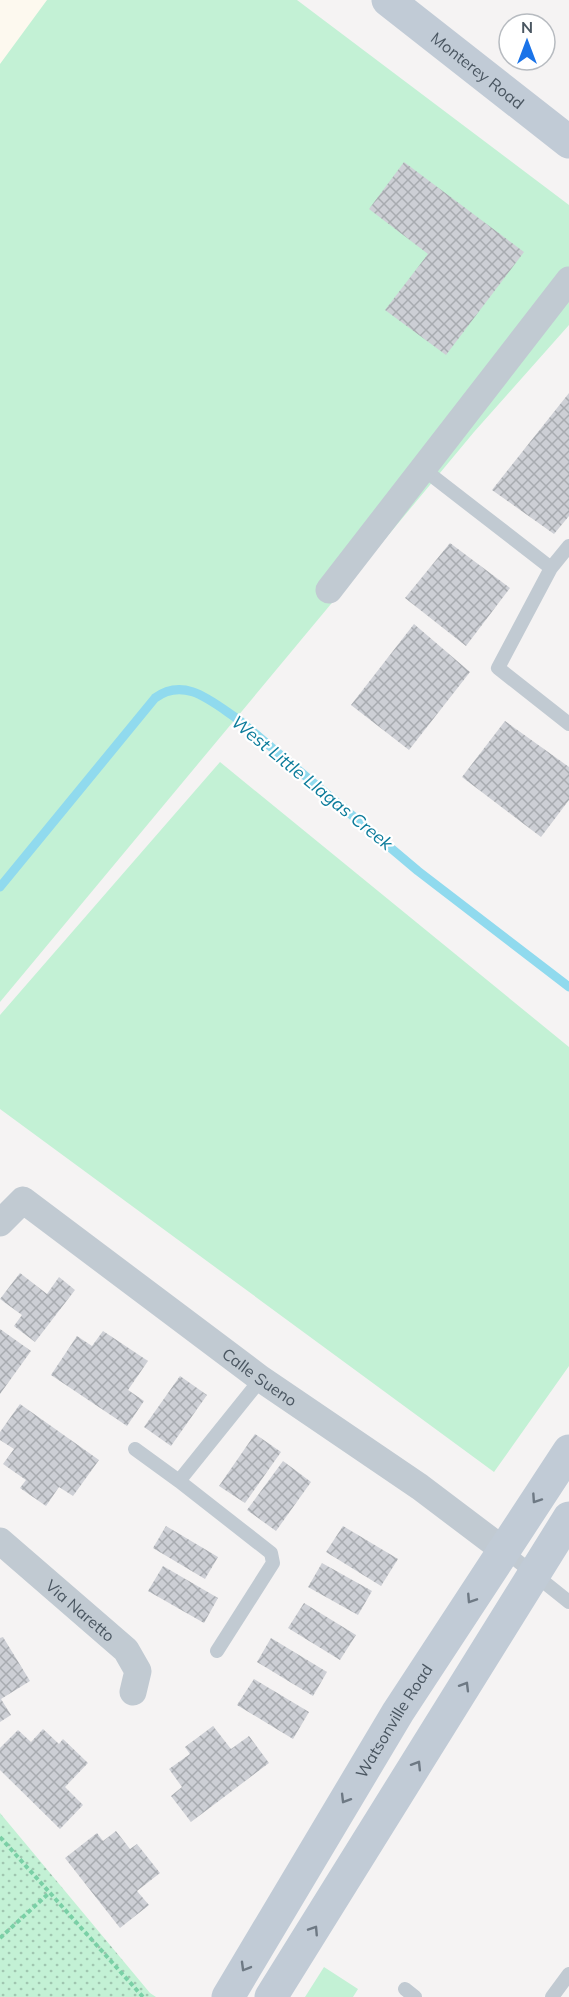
<svg xmlns="http://www.w3.org/2000/svg" width="569" height="1997" viewBox="0 0 569 1997" font-family="Mulish,sans-serif">
<defs>
<pattern id="park-dots" width="8" height="8" patternUnits="userSpaceOnUse" patternTransform="scale(1.5)"><rect width="8" height="8" fill="#c3f1d5"/><path d="M2 2h.1M6 6h.1" fill="none" stroke="#a0c6b0" stroke-width="1.8" stroke-linecap="round"/></pattern>
<pattern id="building-cross-hatch" width="8" height="8" patternUnits="userSpaceOnUse" patternTransform="scale(1.5)"><rect width="8" height="8" fill="#cdcfd5"/><path d="M0 0l8 8M0 8l8-8" fill="none" stroke="#a8abb0"/></pattern>
</defs>
<rect width="100%" height="100%" fill="#f5f3f3"/>
<path fill="#fdf9ef" d="M0,0H49L0,65Z"/>
<path fill="#c3f1d5" d="M47,0H297L569,205V325L474,432L0,1002V64Z
M220,762L569,1047V1366L494,1472L0,1109V1015Z
M324,1967L358,1989L353,1997H305Z"/>
<path fill="url(#park-dots)" d="M0,1813L150,1993L156,1997H0Z"/>
<g fill="none" stroke-linecap="round" stroke-linejoin="round">
<path stroke="#90daee" stroke-width="9" d="M0,887L155,698C185,676 212,702 239,720L418,871L569,987"/>
</g>
<path fill="url(#building-cross-hatch)" d="M404,162L524,252L446,355L385,310L428,254L369,209Z
M569,393V516L554,534L492,490Z
M450,543L510,588L466,646L405,598Z
M414,624L470,672L409,750L351,705Z
M505,721L569,767V800L541,837L462,777Z
M20,1273L47,1294L59,1277L75,1290L35,1342L14,1326L22,1315L0,1299Z
M0,1329L31,1351L0,1394Z
M103,1331L148,1361L128,1390L144,1401L127,1426L51,1375L77,1336L92,1346Z
M180,1376L207,1395L171,1446L144,1427Z
M20,1404L99,1460L73,1496L59,1487L46,1506L20,1488L26,1480L3,1464L14,1449L0,1440V1432Z
M255,1434L281,1452L245,1503L219,1486Z
M283,1461L311,1482L276,1531L247,1510Z
M166,1526L218,1557L205,1579L153,1548Z
M343,1526L398,1559L381,1586L326,1552Z
M322,1563L372,1591L358,1615L308,1587Z
M163,1566L218,1598L204,1623L148,1591Z
M304,1603L356,1635L340,1660L288,1628Z
M3,1637L30,1681L1,1699L11,1715L0,1722V1638Z
M271,1638L327,1672L313,1696L257,1662Z
M254,1679L309,1712L293,1739L237,1705Z
M213,1726L231,1749L249,1736L269,1763L191,1822L171,1796L182,1787L169,1769L190,1754L185,1747Z
M43,1729L59,1744L63,1739L88,1763L65,1787L83,1805L60,1829L0,1770V1748L18,1730L31,1742Z
M116,1831L130,1849L137,1844L160,1873L137,1891L149,1905L120,1928L65,1858L97,1833L103,1841Z"/>
<g fill="none" stroke-linecap="round" stroke-linejoin="round">
<path stroke="#7ad0a6" stroke-width="4" stroke-dasharray="4.5 3" stroke-linecap="butt" d="M0,1837L143,1997
M0,1938L48,1894"/>
<path stroke="#c1cad2" stroke-width="14" d="M422,468L551,568L569,546
M551,568L498,668L569,724
M135,1449L179,1481
M504,1550L569,1602
M217,1651L273,1563L271,1553L179,1481L261,1379
M405,1989L415,1997
M552,1997L569,1974"/>
<g stroke="#c1cad2" stroke-width="27">
<path d="M329,590L569,280"/>
<path id="s1" d="M0,1223L23,1200L261,1379L420,1487L502,1549"/>
<path id="s2" d="M0,1541L126,1650L138,1671L133,1692"/>
</g>
<g stroke="#c1cbd6" stroke-width="33">
<path id="s3" d="M388,0L569,142"/>
<path id="s4" d="M228,1997L398,1712L569,1451"/>
<path d="M271,1997L569,1518"/>
</g>
</g>
<defs><path id="oneway-chevron" d="M-2-3.5L2.5 0L-2 3.5" fill="none" stroke-width="1.6" stroke-linecap="round" stroke-linejoin="round" transform="scale(1.5)"/></defs>
<g stroke="#6e7984">
<use href="#oneway-chevron" transform="translate(536 1499) rotate(124)"/>
<use href="#oneway-chevron" transform="translate(471 1599) rotate(123)"/>
<use href="#oneway-chevron" transform="translate(465 1686) rotate(-59)"/>
<use href="#oneway-chevron" transform="translate(417 1765) rotate(-58)"/>
<use href="#oneway-chevron" transform="translate(345 1799) rotate(121)"/>
<use href="#oneway-chevron" transform="translate(314 1930) rotate(-57)"/>
<use href="#oneway-chevron" transform="translate(245 1967) rotate(120)"/>
</g>
<g text-anchor="middle" stroke-width="4.5" stroke-linejoin="round" paint-order="stroke">
<g font-size="16" fill="#4a5661" stroke="#fff">
<text dy="6" stroke="none"><textPath href="#s3" startOffset="114">Monterey Road</textPath></text>
<text dy="6" stroke="none"><textPath href="#s1" startOffset="328">Calle Sueno</textPath></text>
<text dy="6" stroke="none"><textPath href="#s2" startOffset="106">Via Naretto</textPath></text>
<text dy="6" stroke="none"><textPath href="#s4" startOffset="322">Watsonville Road</textPath></text>
</g>
<g font-size="18" font-style="italic" fill="#0c7c9b" stroke="#fff">
<text transform="translate(312 783) rotate(39)" y="6">West Little Llagas Creek</text>
</g>
</g>
<g transform="translate(527 42)"><circle r="28" fill="#ffffff" stroke="#b7bbc0" stroke-width="1.5"/>
<path d="M0-4.5L10 22L0 15L-10 22Z" fill="#1a73e8"/>
<text y="-9" font-size="16" font-weight="bold" text-anchor="middle" fill="#4a5661">N</text>
</g>
</svg>
